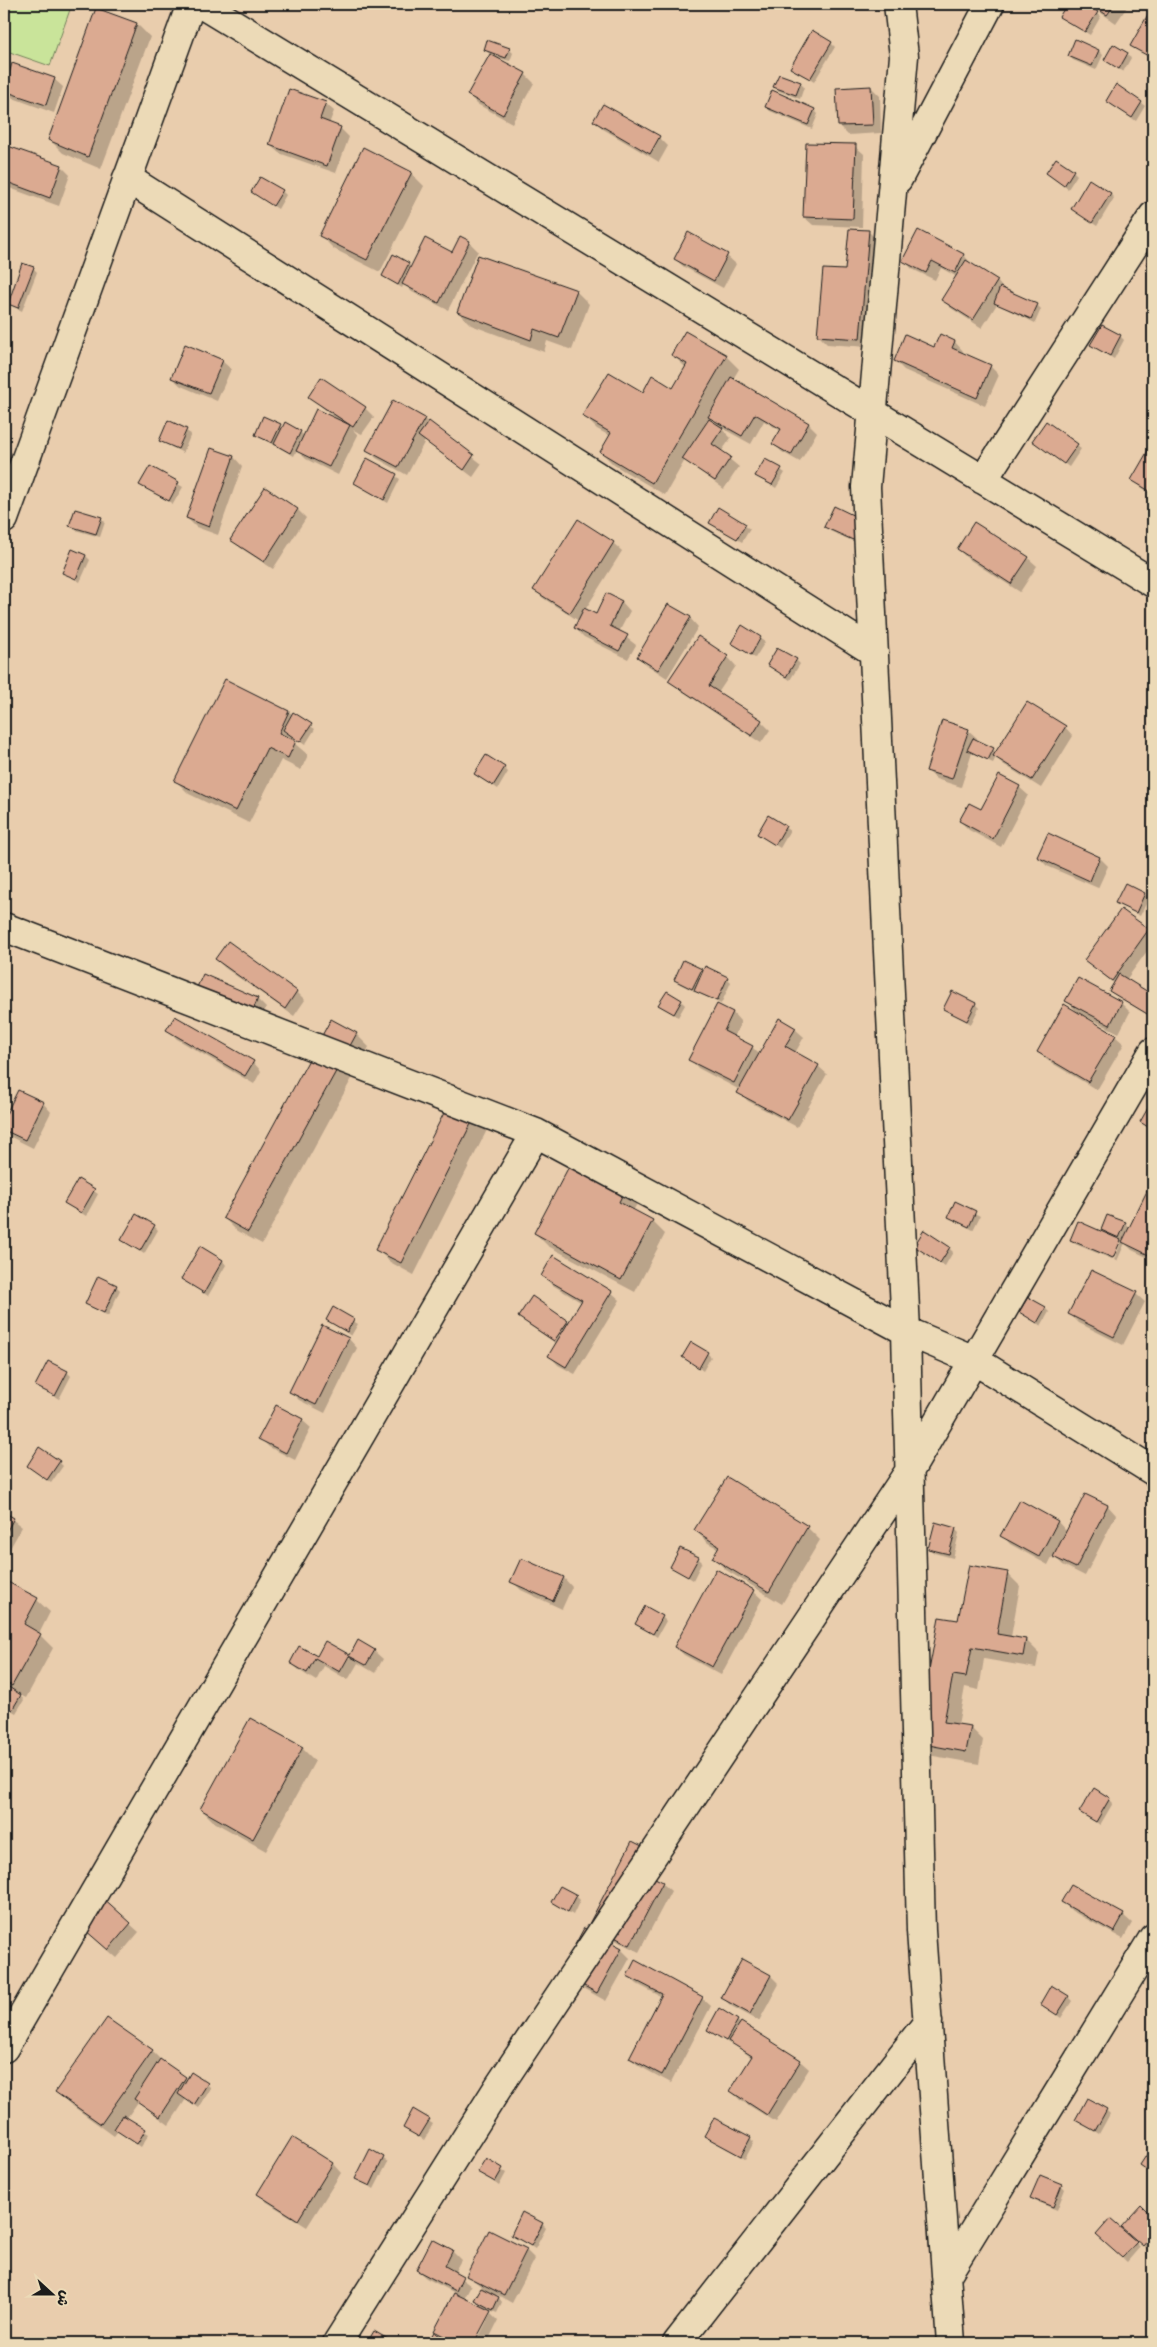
<svg xmlns="http://www.w3.org/2000/svg" width="1157" height="2347" viewBox="0 0 1157 2347" font-family="Pangolin,'Playpen Sans Arabic',sans-serif">
<rect width="100%" height="100%" fill="#e9cdad"/>
<filter id="ink" filterUnits="userSpaceOnUse"><feTurbulence type="fractalNoise" baseFrequency=".02" numOctaves="2"/><feDisplacementMap in="SourceGraphic" scale="10" xChannelSelector="R" yChannelSelector="G"/><feConvolveMatrix kernelMatrix="1 2 1 2 8 2 1 2 1" color-interpolation-filters="sRGB"/></filter>
<g filter="url(#ink)">
<path fill="#c9e49a" stroke="#72805b" d="M4,4H72L50,66L4,50Z"/>
<path fill="#0003" fill-rule="evenodd" d="M1069,4H1082L1101,16L1090,35L1061,17Z
M1088,4H1129L1116,23Z
M97,9L137,24L150,37L101,169L63,153L50,140Z
M1150,13L1153,14V60L1132,45Z
M1076,41L1099,51L1103,55L1096,70L1073,60L1069,56Z
M831,43L835,47L814,82L792,68Z
M1114,46L1131,58L1123,72L1105,60Z
M509,49L513,53L510,61L494,57L525,74L534,83L512,123L477,104L469,95L491,55L485,50Z
M13,64L54,79L63,87L54,113L13,98L4,90Z
M800,83L804,87L800,99L779,91L775,87Z
M871,87L880,96L881,133L848,135L839,126Z
M1107,101L1141,103L1145,106L1136,121Z
M325,103L334,111L329,124L340,128L349,137L336,173L279,153L270,145Z
M766,107L814,110L818,114L812,129L770,111Z
M595,121L659,137L668,146L659,162L603,129Z
M6,146L62,167L70,175L59,206L4,186V153Z
M855,146L864,154L862,227L813,225L804,217Z
M1073,171L1077,175L1068,189L1047,173Z
M411,173L424,186L380,272L334,249L321,236Z
M282,191L286,195L278,209L252,192Z
M1110,194L1114,198L1097,226L1072,209Z
M868,231L877,240L868,347L827,344L818,335L846,272Z
M919,232L964,255L972,265L997,281L1005,291L1037,305L1041,309L1035,323L997,304L982,328L951,308L943,300L957,277L941,268L935,280L912,269L904,260Z
M689,234L727,256L736,264L723,288L684,267L675,259Z
M469,242L478,251L448,310L412,292L404,284L402,288L383,276L394,256L412,267L452,254Z
M33,268L37,272L22,311L9,304Z
M576,291L589,304L572,350L547,341L544,352L471,325L458,312Z
M940,336L955,342L963,351L962,354L990,366L999,375L985,406L904,370L895,361L935,349Z
M1120,336L1124,340L1114,359L1092,345Z
M673,355L726,356L739,369L733,379L809,424L817,432L800,462L782,452L773,443L781,431L764,421L751,444L720,427L731,438L721,452L739,467L724,489L685,460L665,495L614,465L601,452L610,436L597,429L584,416L643,394L674,389L686,368ZM711,417L719,426L709,420Z
M222,361L231,369L217,401L181,386L172,378Z
M310,397L365,408L374,417L362,434L353,430L358,435L338,475L306,459L297,450L294,456L256,435L280,425L283,428L300,432L304,436L340,422Z
M424,419L482,464L473,477L425,441L407,475L376,458L368,449Z
M169,421L191,434L183,453L161,441Z
M1046,423L1081,449L1069,467L1033,441Z
M1153,444V496L1132,480Z
M212,449L234,457L242,466L218,535L196,527L187,518Z
M368,460L400,479L388,503L355,483Z
M150,468L183,487L173,504L141,485Z
M781,470L785,473L776,488L757,476Z
M719,509L750,529L742,542L711,523Z
M298,510L306,518L273,569L241,548L232,540Z
M101,518L105,522L100,537L75,530L71,526Z
M862,521L857,543L830,531L826,527Z
M613,543L622,551L585,610L596,615L607,595L622,602L630,611L619,632L636,645L628,659L584,637L575,628L579,621L543,598L535,590Z
M958,549L1028,558L1037,566L1020,592L967,558Z
M86,556L90,560L80,582L63,572Z
M690,618L698,627L667,678L647,665L638,656Z
M742,627L765,642L755,658L733,643Z
M698,638L728,657L736,666L718,693L761,721L770,730L761,743L679,689L670,681Z
M796,660L800,664L790,680L768,665Z
M225,681L289,712L315,729L305,745L295,738L293,742L308,755L301,770L281,760L249,823L189,794L176,781Z
M1065,727L1073,736L1041,788L1003,764L996,757L993,763L972,753L961,787L936,779L927,770L968,730L977,738L976,741L997,752Z
M504,768L508,772L498,789L476,774Z
M1019,787L1028,795L1001,847L969,830L960,821L982,811Z
M769,817L790,831L780,848L759,834Z
M1048,834L1100,858L1108,866L1098,888L1047,866L1038,857Z
M1145,894L1149,898L1140,916L1117,903Z
M1148,930L1153,935V943L1126,980L1153,997V1018L1115,995L1111,991L1115,984L1085,960Z
M228,943L297,992L305,1000L294,1016L225,968L216,959Z
M701,970L704,972L727,978L731,982L721,1004L680,984L676,980Z
M257,999L266,1008L260,1020L281,1034L274,1049L198,1015Z
M681,1001L685,1005L678,1017L660,1005Z
M1067,1001L1121,1003L1130,1012L1119,1033L1077,1012Z
M975,1004L979,1008L971,1024L945,1009Z
M718,1005L733,1013L741,1022L734,1037L752,1047L760,1055L795,1029L804,1037L795,1053L818,1066L827,1074L797,1127L748,1101L739,1092L740,1090L698,1068L690,1059Z
M168,1030L253,1062L261,1071L254,1084L177,1039Z
M356,1034L369,1047L262,1244L237,1231L224,1218Z
M1115,1036L1124,1044L1097,1090L1047,1060L1038,1052Z
M18,1091L43,1103L51,1112L33,1148L9,1136L4,1131V1120Z
M454,1095L492,1120L414,1275L390,1262L377,1249Z
M577,1155L642,1195L633,1211L652,1221L665,1234L635,1292L548,1246L535,1233Z
M79,1181L98,1194L86,1216L65,1202Z
M1148,1192L1153,1195V1260L1132,1250L1125,1243L1117,1261L1114,1260L1122,1241H1119L1112,1259L1075,1244L1071,1240L1109,1236L1103,1230L1125,1223L1130,1228Z
M956,1203L980,1216L973,1230L949,1217Z
M154,1226L158,1230L144,1254L123,1240Z
M949,1248L953,1252L945,1266L920,1250Z
M223,1261L226,1265L208,1296L182,1279Z
M542,1275L611,1292L620,1300L575,1374L558,1365L550,1356L557,1344L529,1325L520,1317L569,1324L582,1303L551,1284Z
M116,1286L120,1290L108,1316L87,1304Z
M1136,1294L1145,1302L1123,1345L1079,1323L1070,1314Z
M1045,1308L1049,1312L1041,1326L1021,1312Z
M334,1309L358,1324L351,1336L327,1320Z
M323,1327L349,1339L357,1348L325,1413L299,1400L290,1391Z
M707,1353L711,1357L703,1371L684,1357Z
M67,1372L71,1376L59,1399L37,1386Z
M302,1420L311,1428L295,1460L269,1447L260,1438Z
M59,1462L63,1466L51,1483L28,1466Z
M1085,1495L1108,1506L1116,1515L1085,1576L1063,1565L1053,1555L1048,1565L1010,1544L1002,1535L1020,1502L1058,1522L1067,1532Z
M4,1513L22,1527L4,1559Z
M807,1527L820,1540L782,1604L726,1570L713,1557L719,1549L708,1543L695,1530Z
M955,1529L959,1533L953,1558L934,1553L930,1549Z
M698,1558L702,1562L693,1580L671,1566Z
M522,1560L564,1578L572,1587L562,1609L521,1590L512,1581Z
M1007,1573L1020,1586L1011,1637L1026,1640L1039,1653L1036,1668L984,1659L979,1690L965,1687L958,1725L970,1727L983,1740L979,1764L922,1754L959,1622Z
M4,1581L37,1600L50,1612L39,1634L53,1648L26,1698L20,1695L24,1700L16,1713L4,1706Z
M753,1591L762,1599L721,1675L684,1655L675,1646Z
M662,1617L666,1621L657,1637L636,1623Z
M359,1642L374,1651L383,1659L375,1673L358,1663L348,1680L324,1666L316,1681L300,1671L291,1663L317,1658H350Z
M251,1720L302,1748L315,1761L266,1851L214,1822L201,1809Z
M1109,1799L1113,1803L1100,1825L1081,1812Z
M653,1878L662,1883L671,1891L639,1952L599,1932Z
M576,1896L580,1900L573,1915L553,1902Z
M101,1898L139,1932L117,1958L87,1932Z
M1063,1902L1123,1915L1132,1923L1123,1939L1072,1911Z
M621,1949L630,1958L606,2001L570,1981Z
M743,1961L771,1976L779,1984L759,2021L731,2006L723,1998Z
M628,1976L702,1998L711,2006L671,2083L639,2066L630,2058L662,1997L637,1984Z
M1068,1997L1072,2001L1061,2018L1041,2004Z
M737,2021L800,2061L809,2069L776,2122L740,2100L731,2091L752,2058L731,2042L730,2044L708,2030Z
M152,2051L165,2064L188,2080L207,2084L211,2088L199,2108L186,2099L169,2125L138,2102L126,2119L149,2134L141,2147L118,2131L114,2136L70,2104L57,2091Z
M1106,2110L1110,2114L1099,2134L1077,2120Z
M413,2111L433,2124L424,2140L404,2127Z
M705,2136L750,2138L754,2142L745,2159Z
M292,2139L333,2164L341,2173L307,2227L267,2202L258,2193Z
M1153,2148V2176L1142,2165Z
M371,2151L388,2162L374,2189L357,2178Z
M486,2160L506,2173L499,2186L479,2171Z
M1061,2185L1065,2189L1057,2210L1035,2201L1031,2197Z
M1141,2207L1153,2219V2242L1147,2249L1127,2231Z
M542,2224L546,2228L535,2249L512,2234Z
M490,2232L526,2250L535,2259L512,2303L496,2294L502,2302L497,2313L485,2308L498,2321L487,2343H476L491,2313H488L473,2343H428L434,2334L443,2338L436,2331L455,2293L426,2278L417,2270L452,2251L461,2260L454,2273L471,2286L464,2299L484,2309L476,2300L482,2287L467,2275Z
M1102,2239L1136,2243L1140,2247L1127,2262Z"/>
<path fill="#dbaa91" stroke="#1c1c1c" d="M1067,4H1084L1098,12L1085,32L1059,17Z
M1090,4H1115L1107,15Z
M96,8L137,23L88,157L48,140Z
M1150,11L1153,13V50L1150,57L1130,46Z
M812,30L832,42L810,79L790,68Z
M1075,39L1099,50L1092,66L1068,56Z
M487,40L510,48L506,58L484,50Z
M1113,44L1128,53L1119,69L1104,60Z
M490,54L526,73L503,115L467,95Z
M12,63L55,78L46,105L4,91Z
M779,74L801,82L796,95L773,87Z
M1116,84L1142,102L1132,118L1106,101Z
M871,86L873,125L838,126L836,88Z
M289,89L326,102L320,119L341,127L327,166L269,145Z
M772,90L815,109L808,125L765,107Z
M603,104L660,136L650,154L593,121Z
M806,143L856,144L853,219L803,217Z
M5,145L62,165L50,198L4,181Z
M363,147L412,172L367,260L319,236Z
M1056,158L1074,170L1064,186L1046,173Z
M260,177L283,190L273,206L251,192Z
M1089,179L1111,193L1092,223L1071,209Z
M849,229L869,230L860,339L817,336L823,269L845,270Z
M918,230L964,254L955,273L932,261L926,273L902,261Z
M688,232L728,254L714,281L674,259Z
M460,236L470,241L439,303L402,284L425,238L452,252Z
M1153,249V268L1146,264Z
M393,254L409,263L398,285L382,276Z
M478,255L577,290L559,338L534,329L531,340L457,312Z
M966,260L998,280L973,320L941,300Z
M22,263L34,267L18,308L8,304Z
M1000,287L1038,304L1031,319L994,303Z
M1102,325L1121,335L1110,356L1090,345Z
M685,331L727,355L652,483L600,452L611,433L582,416L609,372L643,392L652,375L673,388L687,364L671,355Z
M905,334L934,347L940,334L955,341L952,348L991,365L977,398L894,361Z
M185,344L223,360L209,393L171,378Z
M321,377L366,407L353,427L308,397Z
M731,377L809,423L791,455L772,444L781,429L755,414L742,436L708,417Z
M393,400L425,418L398,467L366,450Z
M316,409L350,425L329,467L296,451Z
M263,416L281,424L272,443L255,435Z
M709,419L723,428L712,444L731,457L715,481L682,459Z
M168,420L187,429L178,449L159,441Z
M429,421L474,455L464,470L418,436Z
M1046,421L1078,444L1064,464L1032,441Z
M285,422L301,431L290,453L274,444Z
M1153,442V493L1131,480Z
M211,448L234,456L209,527L186,518Z
M367,458L397,474L384,500L354,483Z
M765,459L782,468L772,485L755,476Z
M150,466L179,482L169,501L139,485Z
M265,487L298,509L264,562L230,540Z
M834,506L863,520L853,540L824,527Z
M718,507L746,524L737,539L709,523Z
M75,509L102,517L96,534L69,526Z
M578,519L614,542L570,613L533,590Z
M974,522L1029,557L1011,584L957,549Z
M72,549L86,555L76,579L62,573Z
M606,593L622,601L610,626L628,635L619,651L574,628L584,608L596,614Z
M668,604L691,617L658,670L637,657Z
M742,625L761,637L751,655L731,643Z
M698,636L728,656L709,686L762,720L752,736L668,681Z
M777,648L797,659L786,677L767,665Z
M225,679L289,711L279,733L296,741L288,758L267,748L236,811L174,781Z
M1027,702L1066,726L1032,780L993,756Z
M293,712L312,724L300,742L283,730Z
M942,720L969,729L952,779L926,771Z
M973,738L994,748L988,760L967,750Z
M486,755L505,767L493,786L474,774Z
M999,775L1020,786L993,839L959,821L969,803L981,809Z
M768,815L786,826L775,845L757,834Z
M1048,833L1100,857L1090,881L1037,857Z
M1125,883L1145,893L1136,913L1115,903Z
M1121,909L1149,929L1112,981L1084,960Z
M228,941L297,991L285,1009L215,959Z
M683,960L702,969L692,989L674,980Z
M705,966L728,977L717,1001L694,991Z
M203,974L258,998L251,1015L188,1007Z
M1119,974L1153,995V1008L1149,1015L1109,991Z
M1078,978L1122,1002L1110,1025L1065,1001Z
M667,991L682,1000L674,1014L658,1005Z
M952,991L976,1003L967,1021L943,1009Z
M717,1004L733,1012L724,1031L753,1046L734,1083L688,1060Z
M1064,1004L1116,1035L1088,1082L1037,1052Z
M175,1016L254,1061L245,1076L166,1030Z
M779,1018L796,1028L785,1046L819,1065L788,1120L737,1093Z
M331,1019L357,1033L248,1232L223,1218Z
M18,1090L44,1102L25,1140L4,1130V1118Z
M454,1093L480,1106L401,1263L375,1250Z
M1148,1108L1153,1111V1130L1140,1122Z
M576,1153L629,1181L619,1202L653,1220L621,1280L534,1233Z
M78,1179L95,1189L81,1213L64,1203Z
M1147,1191L1153,1194V1257L1122,1242Z
M955,1201L976,1211L969,1227L948,1217Z
M136,1214L155,1225L140,1251L121,1240Z
M1107,1215L1126,1222L1119,1238L1101,1230Z
M1078,1221L1121,1240L1113,1258L1070,1240Z
M924,1230L950,1247L940,1263L914,1246Z
M200,1246L223,1260L204,1293L181,1279Z
M553,1255L612,1291L566,1367L548,1356L582,1300L541,1276Z
M1091,1270L1137,1292L1114,1337L1068,1314Z
M98,1276L117,1285L104,1313L85,1304Z
M532,1296L568,1321L554,1341L518,1317Z
M1028,1297L1046,1307L1037,1323L1019,1312Z
M333,1307L354,1319L347,1332L326,1320Z
M322,1325L349,1338L316,1405L289,1392Z
M691,1342L708,1352L699,1368L682,1357Z
M48,1361L68,1371L55,1396L35,1386Z
M276,1405L303,1419L286,1453L258,1439Z
M39,1447L60,1461L47,1480L27,1466Z
M727,1477L808,1526L769,1592L712,1558L719,1546L694,1530Z
M1085,1494L1108,1505L1076,1568L1053,1557Z
M1020,1500L1058,1521L1039,1557L1000,1536Z
M4,1512L14,1518L4,1536Z
M935,1522L956,1528L949,1554L928,1549Z
M680,1548L699,1557L688,1577L670,1567Z
M521,1558L564,1577L553,1601L510,1582Z
M969,1565L1008,1572L997,1634L1026,1639L1023,1656L972,1647L966,1677L953,1675L944,1722L971,1726L966,1752L907,1741L920,1719L939,1617L958,1620Z
M716,1569L754,1590L712,1667L674,1647Z
M4,1580L38,1598L24,1624L41,1634L12,1686L4,1681Z
M645,1606L663,1616L653,1634L635,1624Z
M358,1640L375,1650L366,1665L349,1656L340,1672L315,1658L307,1673L290,1663L299,1646L317,1656L325,1641L350,1655Z
M4,1684L21,1695L12,1710L4,1705Z
M250,1718L303,1747L253,1839L200,1809Z
M1094,1788L1110,1798L1096,1822L1079,1812Z
M632,1841L654,1852L643,1872L663,1882L630,1945L589,1924Z
M1071,1885L1124,1914L1114,1932L1061,1902Z
M560,1886L577,1895L568,1912L551,1902Z
M101,1896L131,1923L108,1950L77,1923Z
M584,1928L622,1948L597,1993L560,1973Z
M742,1959L771,1975L750,2014L721,1998Z
M635,1960L703,1997L662,2075L629,2058L662,1994L627,1976Z
M1051,1985L1069,1996L1057,2015L1040,2004Z
M719,2008L738,2020L726,2041L707,2030Z
M107,2018L153,2050L101,2124L55,2092Z
M741,2022L801,2060L767,2115L730,2091L752,2056L728,2041Z
M160,2059L186,2077L160,2117L134,2099Z
M191,2072L208,2083L194,2105L178,2094Z
M1087,2098L1107,2109L1095,2131L1075,2120Z
M413,2109L430,2119L419,2137L403,2128Z
M123,2115L146,2129L137,2144L114,2129Z
M714,2118L751,2137L741,2156L704,2136Z
M292,2137L333,2163L298,2220L257,2194Z
M1153,2145V2174L1140,2165Z
M370,2149L384,2157L370,2186L355,2179Z
M486,2158L503,2168L495,2182L477,2172Z
M1040,2175L1062,2184L1053,2207L1030,2198Z
M1141,2205L1153,2217V2234L1143,2246L1121,2227Z
M522,2212L543,2223L531,2246L511,2235Z
M1110,2219L1137,2242L1122,2258L1096,2235Z
M489,2230L527,2249L504,2295L466,2276Z
M432,2239L453,2250L445,2266L463,2276L456,2291L416,2270Z
M481,2288L499,2297L493,2310L474,2300Z
M454,2293L491,2311L474,2343H458L434,2331Z
M374,2331L393,2342V2343H367Z
M434,2332L451,2343H427Z"/>
<g fill="none" stroke-linecap="round" stroke-linejoin="round">
<defs>
<path id="minor" d="M201,4L1153,583
M898,4L904,56L866,487L906,1331L921,1931L951,2343
M127,178L874,652
M898,179L990,4
M983,480L1153,216
M4,519L191,4
M4,927L536,1133L906,1331L974,1360L1153,1471
M4,2048L536,1133
M946,2276L1153,1938
M337,2343L499,2086L910,1470L1153,1052
M677,2343L928,2022"/>
</defs>
<use href="#minor" stroke="#1c1c1c" stroke-width="31"/>
<use href="#minor" stroke="#ecdab7" stroke-width="28"/>
</g>
</g>
<rect width="1157" height="2347" fill="none" stroke="#ecdab7" stroke-width="20"/>
<rect x="10" y="10" width="1137" height="2327" fill="none" stroke="#1c1c1c" stroke-width="2" filter="url(#ink)"/>
<g transform="translate(52 2294) rotate(111)" stroke="#ecdab7" stroke-width="4" paint-order="stroke">
<path d="M0-4L9 19L0 12L-9 19Z" fill="#1c1c1c"/>
<text y="-8" font-size="14" font-weight="bold" text-anchor="middle" fill="#1c1c1c">ش</text>
</g>
</svg>
